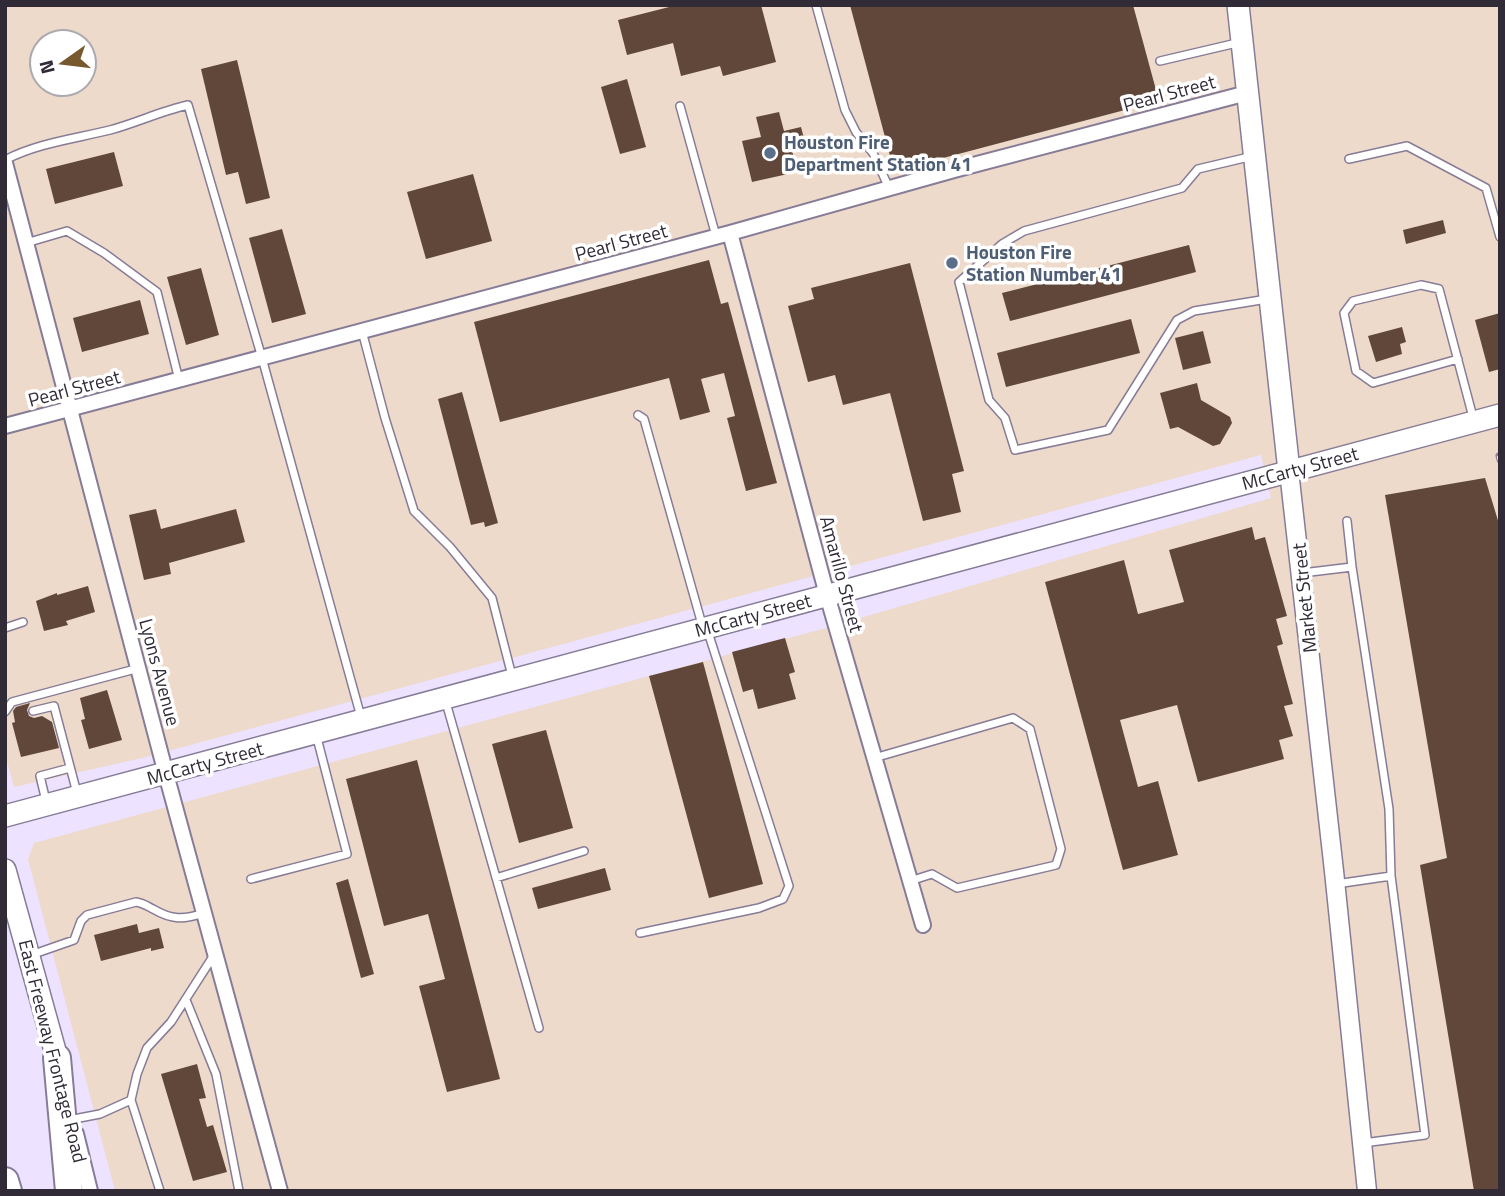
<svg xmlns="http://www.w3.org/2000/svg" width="1505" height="1196" viewBox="0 0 1505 1196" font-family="'Titillium Web',sans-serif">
<rect width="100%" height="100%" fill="#ede2ff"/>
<path fill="#eddaca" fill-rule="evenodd" d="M5,5H1500V1191H115L28,859L34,843L826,628L1271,498L1261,455L142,758L14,787L5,754ZM42,42H84V84H42Z"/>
<path fill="#60473a" d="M677,5H761L776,62L723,76L720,66L681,76L673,43L627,55L618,20Z
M850,5H1133L1159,101L894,171Z
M237,60L270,198L246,204L238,172L226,175L201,69Z
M627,79L646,147L620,154L601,87Z
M779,112L784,131L801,127L806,146L792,150L797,172L752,182L742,141L761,137L756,117Z
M114,152L123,186L55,204L46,169Z
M473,174L492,241L426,259L407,192Z
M1443,220L1446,233L1406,244L1403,230Z
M282,229L306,314L272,323L249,238Z
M1189,245L1196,272L1010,321L1002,293Z
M709,260L721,304L728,302L777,483L746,491L727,418L735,416L724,373L701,379L710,412L680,420L669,378L500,422L474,322Z
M910,263L964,471L952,474L961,512L923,521L890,393L843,405L835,375L808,382L788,306L814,299L811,288Z
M201,268L219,335L186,345L167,277Z
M140,300L149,334L82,352L73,318Z
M1500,313V369L1489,372L1475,320Z
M1131,319L1140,353L1006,387L997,353Z
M1402,327L1406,342L1400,344L1402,354L1376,362L1368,336Z
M1203,331L1211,363L1183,370L1175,338Z
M1197,383L1201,400L1230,417L1232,423L1220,444L1213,446L1178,427L1170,429L1160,393Z
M462,392L498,523L485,527L484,522L471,525L438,399Z
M1485,478L1500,527V1191H1474L1420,865L1447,858L1385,495Z
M156,509L161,529L236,509L245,542L169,563L171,574L144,580L129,515Z
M1252,527L1255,540L1265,537L1287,616L1276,619L1283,644L1277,646L1293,704L1284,706L1293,736L1279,740L1284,759L1198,782L1177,705L1120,720L1138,787L1158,781L1178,855L1123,870L1045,582L1124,560L1138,614L1184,602L1169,550Z
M88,586L95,612L66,621L68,625L44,631L36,601L57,593V595Z
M785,638L795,672L789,674L796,699L758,709L753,689L743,692L732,652Z
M703,662L763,884L709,898L649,676Z
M107,690L122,740L89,749L81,720L85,719L80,698Z
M30,703L27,710L29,716L34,718L42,716L52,722L59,748L21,757L12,723L15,722L13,711L16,707Z
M546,730L573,828L519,843L492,744Z
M417,760L500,1079L447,1092L419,986L445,979L428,914L384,926L346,779Z
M605,868L611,890L538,909L532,888Z
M348,879L374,974L361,978L336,883Z
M137,924L139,933L159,928L164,948L151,951V948L101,961L94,935Z
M197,1064L206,1098L199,1099L207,1127L213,1125L227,1172L193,1181L161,1074Z"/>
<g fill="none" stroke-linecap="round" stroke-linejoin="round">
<defs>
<path id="service" d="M816,5L845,110L856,132L873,153L889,188
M1160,61L1241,42
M680,106L716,236
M1253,156L1198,169L1182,188L1024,231L1002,244L959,282L989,400L1005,418L1015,450L1108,430L1177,320L1194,311L1267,299
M1349,159L1407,146L1486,188L1500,237
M5,160C38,143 74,139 110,130C136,123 161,111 188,105L262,358L361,717
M26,243L67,231L104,253L157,292L179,380
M362,331L385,418L414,511L450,547L492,598L512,676
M1458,359L1373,383L1356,371L1344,313L1353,301L1421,285L1439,289L1474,421
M638,415L644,419L703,628
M1352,567L1389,809L1391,876
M1302,573L1352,567L1347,521
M5,628L23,622
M445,699L539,1028
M33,711L54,706L77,793
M5,712L12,702L139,668
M874,758L1013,718L1030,729L1061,849L1056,865L957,888L932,874L910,881
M46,801L40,776L70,768
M496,878L584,851
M251,879L347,854L316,734
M1336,884L1391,876L1425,1135L1363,1143
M640,933L759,908L783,899L789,886L708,632
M31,955L74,940L81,921L87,915L136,902C143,903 147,906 153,909C172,920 183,920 204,913
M186,1000L216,1074L239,1191
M131,1100L160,1191
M74,1119L100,1114L131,1100L137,1074L147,1048L171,1022L214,955"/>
<path id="minor" d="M5,163L166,774L280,1191
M730,233L827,595L923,925
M5,426L730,233L954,170L1247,93
M76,1134L90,1191"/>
<path id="tertiary" d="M1289,471L1334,871L1367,1191"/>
<path id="secondary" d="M1238,5L1289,471
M5,816L1500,415
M5,870L57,1058"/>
<path id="motorway" d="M57,1058L69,1191
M5,1181L8,1191"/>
</defs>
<use href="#service" stroke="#877c97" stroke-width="10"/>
<use href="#minor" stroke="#877c97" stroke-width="18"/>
<use href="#tertiary" stroke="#877c97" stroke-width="21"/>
<use href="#secondary" stroke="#877c97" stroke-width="24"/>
<use href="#motorway" stroke="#877c97" stroke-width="30"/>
<use href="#service" stroke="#fff" stroke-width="7"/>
<use href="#minor" stroke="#fff" stroke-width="14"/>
<use href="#tertiary" stroke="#fff" stroke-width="18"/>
<use href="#secondary" stroke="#fff" stroke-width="21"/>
<use href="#motorway" stroke="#fff" stroke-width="26"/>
<defs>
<path id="rail" d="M1499,456L1500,460"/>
</defs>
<use href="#rail" stroke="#898195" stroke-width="7"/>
<use href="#rail" stroke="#fff" stroke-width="4.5" stroke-dasharray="13" stroke-linecap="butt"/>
</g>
<g fill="#5c6f8a" stroke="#fff" stroke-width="2.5">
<circle cx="770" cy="153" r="7"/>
<circle cx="952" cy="263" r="7"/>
</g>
<g text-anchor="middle" stroke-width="7" stroke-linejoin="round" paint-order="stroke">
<g font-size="19" fill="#302b36" stroke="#fff">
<text transform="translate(1169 93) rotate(-15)" y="7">Pearl Street</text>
<text transform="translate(621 242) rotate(-15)" y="7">Pearl Street</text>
<text transform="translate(74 388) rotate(-15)" y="7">Pearl Street</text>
<text transform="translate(1300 468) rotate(-15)" y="7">McCarty Street</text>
<text transform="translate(842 574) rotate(75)" y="7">Amarillo Street</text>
<text transform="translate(1304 598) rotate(-96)" y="7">Market Street</text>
<text transform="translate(753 615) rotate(-15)" y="7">McCarty Street</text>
<text transform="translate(160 672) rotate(75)" y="7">Lyons Avenue</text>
<text transform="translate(205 763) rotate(-15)" y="7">McCarty Street</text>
<text transform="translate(53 1051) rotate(76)" y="7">East Freeway Frontage Road</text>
</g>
<g font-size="19" font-weight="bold" fill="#4e5e75" stroke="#fff" text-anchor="start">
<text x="784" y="149">Houston Fire<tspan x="784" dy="22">Department Station 41</tspan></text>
<text x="966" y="259">Houston Fire<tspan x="966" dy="22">Station Number 41</tspan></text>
</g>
</g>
<rect width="1505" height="1196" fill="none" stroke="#302b36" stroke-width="14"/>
<g transform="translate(63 63) rotate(256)"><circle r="33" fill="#ffffff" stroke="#acaaaf" stroke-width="2"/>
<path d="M0-5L12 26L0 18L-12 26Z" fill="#77592d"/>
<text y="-10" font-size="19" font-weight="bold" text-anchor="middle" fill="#302b36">N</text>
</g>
</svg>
